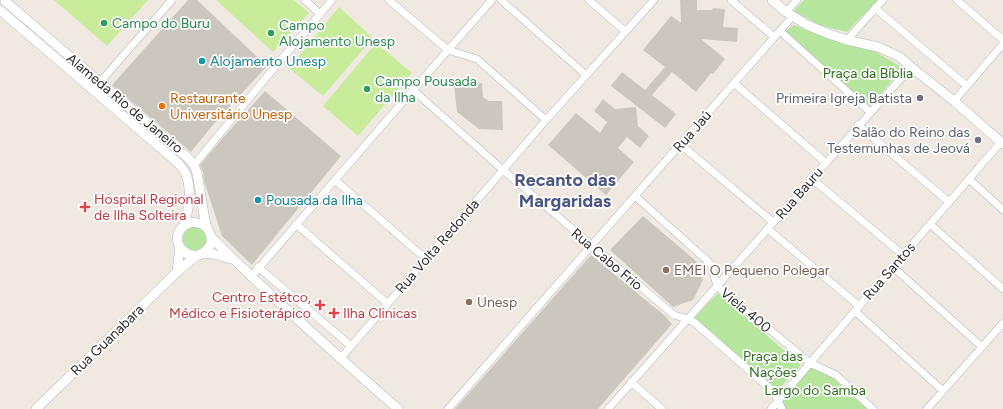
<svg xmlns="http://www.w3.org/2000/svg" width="1003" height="409" viewBox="0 0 1003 409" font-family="Figtree,sans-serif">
<rect width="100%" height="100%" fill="#efe9e1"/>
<path fill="#b6e59e" d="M804,0H878L847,32L819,25L794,11Z
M794,25L840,43L876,52L903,68L870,106L784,32Z
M183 239a12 12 0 1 1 24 0a12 12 0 1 1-24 0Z
M718,293L801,365L777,391L694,318Z
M810,367L832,377L867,409H785L782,400Z"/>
<path fill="#c9ec9a" d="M54,0H148L107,46Z
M216,0H294L309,13L273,52Z
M339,7L373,38L323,96L289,68Z
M376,43L412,73L358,136L323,106Z"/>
<path fill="#cbc7bf" d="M188,0H197L267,66L212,126L191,152L112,85Z
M680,0H697V10H712L713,8L725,9L723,27L738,28L737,42L701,39L725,59L713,74L711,73L696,92L672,72L652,95L676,114L665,128L611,86L622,72L645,90L665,67L643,50L671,16L681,23Z
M482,83L483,97L489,101H502L503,130L479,129L457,112L454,85H468Z
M265,91L341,156L252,265L222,236L204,181L203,172L200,165L221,140Z
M603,99L615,109L636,107L638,126L649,136L640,148L627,137L618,148L634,162L606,195L548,145L576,113L600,133L607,122L594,111Z
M643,216L696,261L703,280L693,300L673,307L610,250Z
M591,255L665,316L672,324L598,409H455Z"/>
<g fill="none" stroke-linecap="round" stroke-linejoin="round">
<defs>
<path id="street" d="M305,0L320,14
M389,0L448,50L477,59L546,120
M501,0L586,75
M589,0L625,31
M731,0L774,37
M957,0L1003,40
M875,8L967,86
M786,12L797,0
M780,31L870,112
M847,40L883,0
M100,82L172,0
M734,83L825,162
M413,90L503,170L674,315L687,319L695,323L774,392L782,409
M954,101L1003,44
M858,125L949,202
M680,144L773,222
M194,165L274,68L332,0
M811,178L903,255
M969,179L1003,210
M335,180L426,259
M635,196L711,264L717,286L810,363L836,375L873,409
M296,224L388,304
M930,224L1003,289
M768,229L859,306
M258,267L351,346
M893,267L982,347
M251,277L413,90L492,0
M855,311L943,391
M340,359L546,120L654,0
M631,382L662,409
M448,409L792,17
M608,409L911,67
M771,409L810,363L1001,142
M927,409L1003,323"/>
<path id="secondary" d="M772,0L786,12L807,25L829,34L847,40L878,47L900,57L911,67L954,101L1003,144
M5,1L187,157L194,165L197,173C199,185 201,197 203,209C204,215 205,222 207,227C209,232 212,236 211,242C210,248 204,253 199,255C193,256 188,255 184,251C166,237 188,211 207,228
M0,10L177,162C179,165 183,168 185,172C192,188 189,209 184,225
M211,237C271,297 334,353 398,409
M202,253L213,254L231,259
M177,272L180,247
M36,409L177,272L197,255"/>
</defs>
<use href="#street" stroke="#b4b7c1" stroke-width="8"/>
<use href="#secondary" stroke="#b4b7c1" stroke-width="10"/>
<use href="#street" stroke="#fff" stroke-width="7"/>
<use href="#secondary" stroke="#fff" stroke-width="9"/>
</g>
<g fill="#2e9e5b" stroke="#fff" stroke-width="1.5">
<circle cx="104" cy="23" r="4"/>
<circle cx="271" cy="33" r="4"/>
<circle cx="367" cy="89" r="4"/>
</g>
<g fill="#0f9aa8" stroke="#fff" stroke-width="1.5">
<circle cx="202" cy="61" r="4"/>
<circle cx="258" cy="200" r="4"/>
</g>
<g fill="#6b7280" stroke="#fff" stroke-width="1.5">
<circle cx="920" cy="98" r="4"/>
<circle cx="978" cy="140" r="4"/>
</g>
<circle fill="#e8710a" stroke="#fff" stroke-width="1.5" cx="162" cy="106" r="4"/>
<g fill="#e0444e" stroke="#fff" stroke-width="1.5">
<path d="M83 201h4v4h4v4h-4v4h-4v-4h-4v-4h4z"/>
<path d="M318 299h4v4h4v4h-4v4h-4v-4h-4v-4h4z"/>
<path d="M332 307h4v4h4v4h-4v4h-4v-4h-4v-4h4z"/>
</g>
<g fill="#8d6e63" stroke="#fff" stroke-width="1.5">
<circle cx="666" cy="270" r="4"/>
<circle cx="469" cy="302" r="4"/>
</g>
<g text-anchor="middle" stroke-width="3.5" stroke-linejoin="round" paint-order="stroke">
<g font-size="14" fill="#27864d" stroke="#fff" text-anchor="start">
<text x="112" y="28">Campo do Buru</text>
<text x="279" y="30">Campo<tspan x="279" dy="16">Alojamento Unesp</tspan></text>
<text x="375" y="86">Campo Pousada<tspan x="375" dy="16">da Ilha</tspan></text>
</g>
<g font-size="14" fill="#0d838f" stroke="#fff" text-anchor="start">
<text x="210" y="66">Alojamento Unesp</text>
<text x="266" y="205">Pousada da Ilha</text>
</g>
<g font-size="14" fill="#2c6e1b" stroke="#fff">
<text x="868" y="78">Praça da Bíblia</text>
<text x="773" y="361">Praça das<tspan x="773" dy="16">Nações</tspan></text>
<text x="815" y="395">Largo do Samba</text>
</g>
<g font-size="14" fill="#c56008" stroke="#fff" text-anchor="start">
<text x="170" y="103">Restaurante<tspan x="170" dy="16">Universitário Unesp</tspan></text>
</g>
<g font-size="14" fill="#5b616d" stroke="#fff" text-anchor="end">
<text x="912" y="103">Primeira Igreja Batista</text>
<text x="970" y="137">Salão do Reino das<tspan x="970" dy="16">Testemunhas de Jeová</tspan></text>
</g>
<g font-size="14" fill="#2e2e2e" stroke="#fff">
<text transform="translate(125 103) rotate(40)" y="5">Alameda Rio de Janeiro</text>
<text transform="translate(692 131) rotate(-49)" y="5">Rua Jaú</text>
<text transform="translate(799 193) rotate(-49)" y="5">Rua Bauru</text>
<text transform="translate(437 246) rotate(-49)" y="5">Rua Volta Redonda</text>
<text transform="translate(607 259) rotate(40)" y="5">Rua Cabo Frio</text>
<text transform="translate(889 271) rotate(-49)" y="5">Rua Santos</text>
<text transform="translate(746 310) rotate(40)" y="5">Viela 400</text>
<text transform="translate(107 340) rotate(-44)" y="5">Rua Guanabara</text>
</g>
<g font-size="14" fill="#be3a42" stroke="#fff" text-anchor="start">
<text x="94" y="204">Hospital Regional<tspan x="94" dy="16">de Ilha Solteira</tspan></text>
<text x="311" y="302" text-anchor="end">Centro Estétco,<tspan x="311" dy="16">Médico e Fisioterápico</tspan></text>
<text x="343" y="318">Ilha Clinicas</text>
</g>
<g font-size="14" fill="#785e54" stroke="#fff" text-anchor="start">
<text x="674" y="275">EMEI O Pequeno Polegar</text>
<text x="477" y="307">Unesp</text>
</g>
<g font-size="18" font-weight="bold" fill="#4d5680" stroke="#fff">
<text x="565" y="186">Recanto das<tspan x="565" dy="21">Margaridas</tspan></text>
</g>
</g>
</svg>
